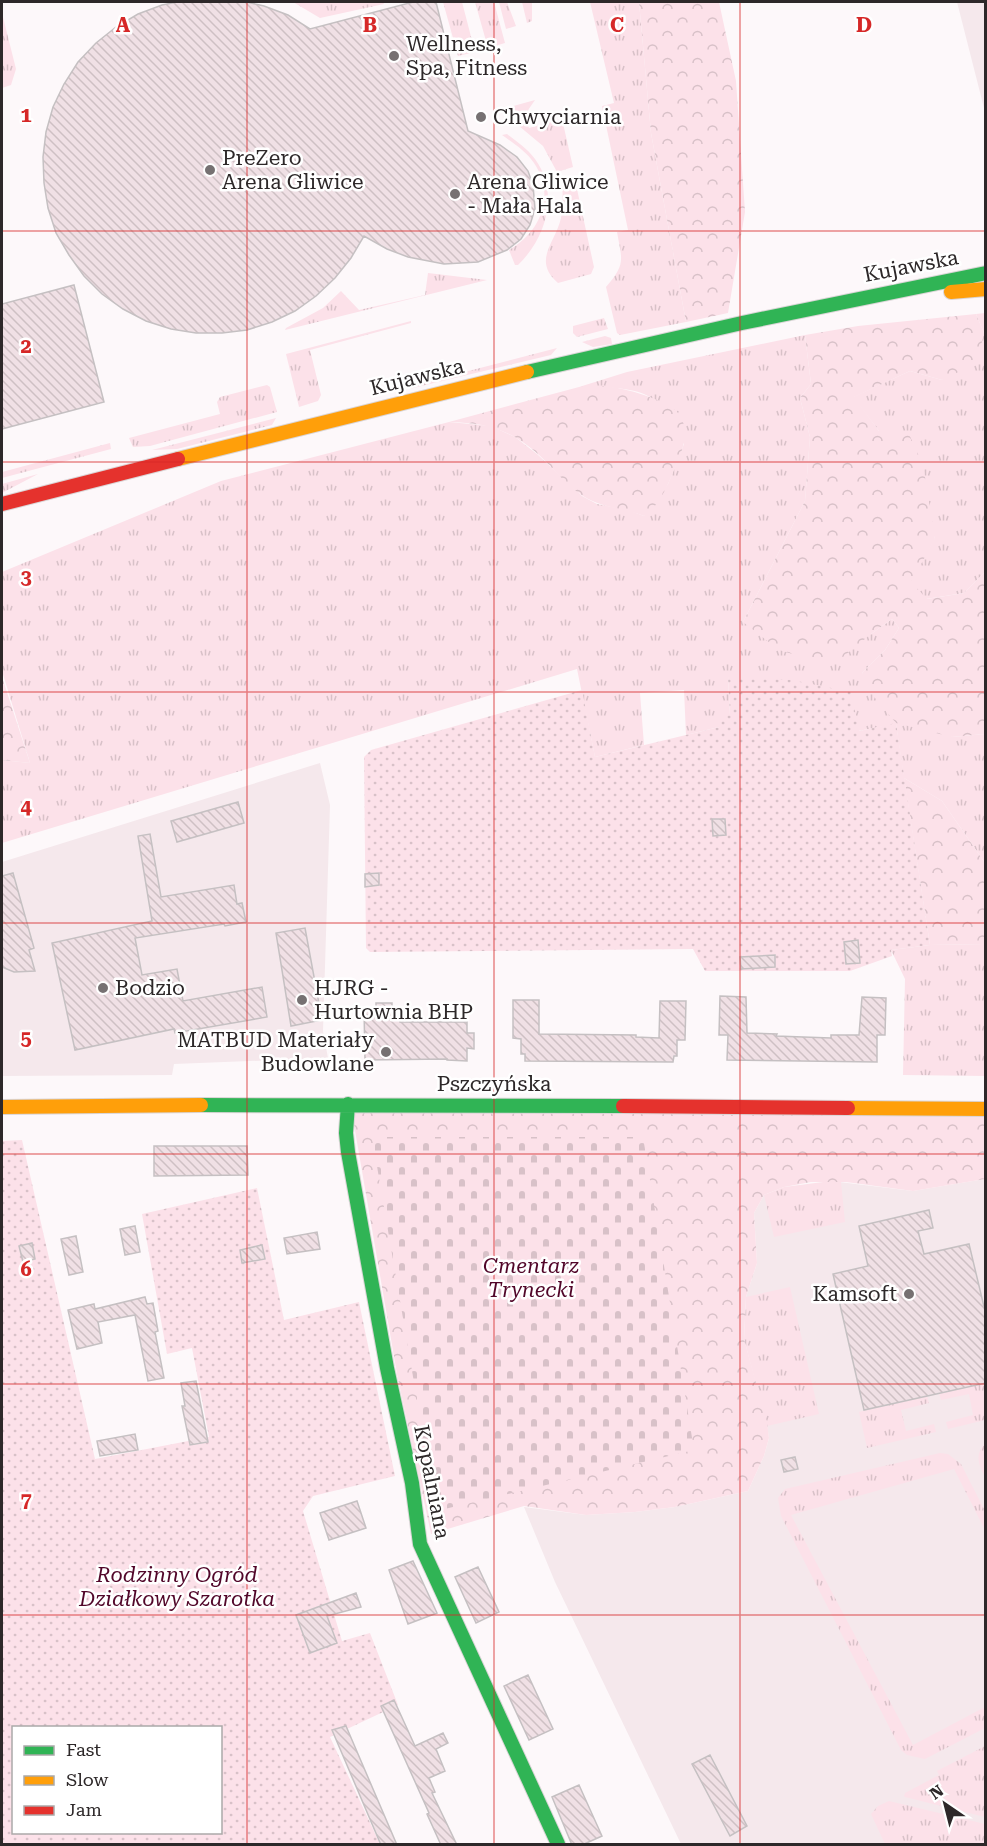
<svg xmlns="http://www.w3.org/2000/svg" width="987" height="1846" viewBox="0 0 987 1846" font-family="'Roboto Serif',serif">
<defs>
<pattern id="grass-tufts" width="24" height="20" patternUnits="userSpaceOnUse" patternTransform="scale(1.5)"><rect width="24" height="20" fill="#fce1e9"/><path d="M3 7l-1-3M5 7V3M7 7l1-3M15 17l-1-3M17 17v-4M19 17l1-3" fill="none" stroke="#d8c1c8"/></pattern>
<pattern id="forest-crowns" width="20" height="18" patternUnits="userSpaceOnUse" patternTransform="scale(1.5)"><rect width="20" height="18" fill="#fce1e9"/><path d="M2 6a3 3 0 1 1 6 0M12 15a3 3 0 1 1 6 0" fill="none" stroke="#d8c1c8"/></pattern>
<pattern id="cemetery-stones" width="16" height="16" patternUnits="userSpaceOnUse" patternTransform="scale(1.5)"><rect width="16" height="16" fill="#fce1e9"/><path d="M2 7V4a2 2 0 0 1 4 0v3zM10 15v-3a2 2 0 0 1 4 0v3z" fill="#d8c1c8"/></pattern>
<pattern id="garden-dots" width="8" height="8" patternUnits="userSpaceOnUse" patternTransform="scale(1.5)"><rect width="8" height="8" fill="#fce1e9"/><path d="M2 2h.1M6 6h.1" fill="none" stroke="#d8c1c8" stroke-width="1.8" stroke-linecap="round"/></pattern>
<pattern id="building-back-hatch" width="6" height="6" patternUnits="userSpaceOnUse" patternTransform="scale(1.5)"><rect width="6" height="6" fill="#f0e0e5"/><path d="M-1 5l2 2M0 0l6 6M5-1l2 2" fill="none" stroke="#cec0c4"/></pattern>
</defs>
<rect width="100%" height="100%" fill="#fdf8fa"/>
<path fill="#f5e8ec" d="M957,2H985V112Z
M320,763L330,805L323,1031L328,1058L174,1064L172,1075L2,1076V862Z
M985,1179V1844H681L555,1582L524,1507L586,1515L635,1512L675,1507L748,1491L764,1456L769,1438L746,1297L757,1263L754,1213L764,1195L831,1181L913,1191Z"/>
<path fill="url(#grass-tufts)" d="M293,2H383L384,4L320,18Z
M443,2H462L475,52L458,56Z
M475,2H494L505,43L488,48Z
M499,2H507L516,26L506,29Z
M522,2H532V21L527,23Z
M590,2H639L651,133L686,322L620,335L617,333L606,287C626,264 622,260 617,232L628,230L602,106L614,103Z
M2,13L16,69L11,85L2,88Z
M535,100L524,116L529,128L562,119L573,167L557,172L543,146L513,121L508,115L506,108Z
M507,134C517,142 527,148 535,159C560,193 546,238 518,265H515L509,250C541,232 556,195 534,163C526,151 513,143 502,135Z
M575,180L594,267L591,274L558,283C532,260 555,244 561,218C563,206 563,195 562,184Z
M428,273L487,280L285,330L286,328L323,308L341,291L359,310L425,295Z
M985,313V572L964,593L926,599L910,582L935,538L879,431L853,397L910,371L942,380L984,333L976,314Z
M604,318L608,329L577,337L573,333V326Z
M411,321V323L310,350L321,395L318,401L299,407L286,354Z
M805,335L811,384L800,398L810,437L805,501L743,622L871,634L892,619L899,628L885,650L862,673L952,737L985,734V863L942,801L904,778L896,724L858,731L728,677L730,715L719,727L686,735L684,690L640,693L644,745L595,757L577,669L2,843V760L30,763L2,671V572L221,481L449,422L491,426L515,437L537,454L582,496L597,504L628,510L644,516L668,484L684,444C676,433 663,409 654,400C638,386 600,387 579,387L627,372Z
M605,336L611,338L612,344L593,347L582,342Z
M557,348L551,355L409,389L422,383Z
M267,385L270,387L277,412L150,446L133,447L129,438L220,414L217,402L220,397Z
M276,418L272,425L177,449L152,450Z
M110,443L111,449L2,478V472Z
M38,474L2,493V484Z
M985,944V1076L903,1075L905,979L891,950L930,945Z
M831,1181L841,1182L845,1222L774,1237L764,1195L784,1187Z
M790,1287L819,1414L767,1426L744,1339L746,1297Z
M985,1383V1420L948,1429L946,1422L973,1415L969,1394L941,1400L939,1393Z
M927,1396L929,1403L901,1410L906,1431L934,1424L936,1432L867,1448L859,1412Z
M985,1444V1477C979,1465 974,1455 985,1444Z
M940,1453L948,1454L961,1464L985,1511V1530L954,1469L791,1515L913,1745L985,1707V1728L925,1759L907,1755L901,1750L781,1516L778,1498L785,1489Z
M985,1746V1817L905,1797L904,1796L905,1793L939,1775L937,1771Z
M889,1801L985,1824V1844H885L871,1814L878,1806Z"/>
<path fill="url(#forest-crowns)" d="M639,2H719L736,81L745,212L728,313L686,322L651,133Z
M976,314L984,333L977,363L942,380L910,371L854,397L879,431L908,432L923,465L935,539L911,582L927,599L964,593L985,572V734L952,737L896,723L875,698L862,673L885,650L899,628L892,619L871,634L838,661H816L779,650L743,622L805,501L810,437L800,398L811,384L805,335L858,326Z
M579,387C590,387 601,386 611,387C629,389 674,402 681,417C690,435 681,454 674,470C667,487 659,506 644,516C624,508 601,508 583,496C566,485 553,468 539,455C510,429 486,423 449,422Z
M2,671L3,680L30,763L2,760Z
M904,778L942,801L985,863V944L930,945Z
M985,1109V1179L913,1191L846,1182H811L784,1187L764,1195L754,1213L757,1263L746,1297L744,1339L767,1422L769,1438L764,1456L748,1491L675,1507L635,1512L586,1515L524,1506L431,1534L397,1374L352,1113Z"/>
<path fill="url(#cemetery-stones)" d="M372,1137H643L694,1450L436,1511Z"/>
<path fill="url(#garden-dots)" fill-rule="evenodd" d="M728,677L792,680L851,692L859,731L896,723L930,945L891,950L892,956L850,971H705L693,949L370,952L366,948L364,757L371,750L582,690L595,757L719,727L720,717L730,715Z
M22,1140L95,1459L209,1437L192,1348L167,1354L142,1214L257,1188L284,1320L359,1302L395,1476L313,1496L303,1511L342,1641L370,1633L398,1705L330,1737L380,1844H2V1141ZM14,1728H220V1832H14Z"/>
<path fill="url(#building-back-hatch)" stroke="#c5c0c2" stroke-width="1.5" d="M177,2H247L264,6L288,15L310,29L413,2H436L468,131L500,145L517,157L528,171L533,185L535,209L530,225L521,239L507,250L478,262L444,264L408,257L387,249L364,236L351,258L335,278L316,296L295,311L272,322L247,330L222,333H196L171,329L146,321L123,309L102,294L84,276L69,255L56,233L48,208L44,183L43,157L46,132L53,107L64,84L78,62L96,43L116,27L138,14L162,5Z
M74,285L104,402L2,429V304Z
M238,802L244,823L177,842L171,821Z
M712,819H725L726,835L713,836Z
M150,834L161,897L234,885L237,904L242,903L246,922L225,926L224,924L135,938L142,975L177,969L183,1001L262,987L267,1017L175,1033L174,1029L75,1050L52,943L152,921L138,836Z
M13,873L34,948L29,950L35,971L14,972L2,967V876Z
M379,873V885L365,887V874Z
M305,928L322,1020L291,1026L276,933Z
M858,940L860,963L846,964L844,942Z
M775,955V967L741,969L740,957Z
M720,996L746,997L747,1033L777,1034L776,1036L831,1038V1035H859L862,997L886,998L885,1035H877V1062L727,1060L728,1035H719Z
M513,1000H539V1034L636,1035V1037L659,1038L660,1001H686L685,1040H677V1056H674L673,1062L525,1061V1054H521V1039L513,1038Z
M376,1003H392V1010H400V1022H467V1033H474V1049L467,1048V1061L447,1060V1059L365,1060L364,1009L376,1010Z
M154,1146H247L248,1175L154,1176Z
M929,1210L933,1228L918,1231L924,1254L969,1244L986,1315V1383L864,1410L833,1274L868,1266L859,1226Z
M135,1226L140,1252L125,1255L120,1229Z
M317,1232L320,1249L287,1254L284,1238Z
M76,1236L83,1272L69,1275L61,1239Z
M32,1243L35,1259L23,1262L19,1246Z
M262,1245L265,1259L242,1263L240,1250Z
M145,1297L147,1304L153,1303L158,1331L155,1332L164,1378L148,1381L135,1315L98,1322L102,1343L77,1349L68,1310L94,1304L95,1309Z
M196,1381L208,1442L190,1445L182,1406H185L181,1383Z
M135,1434L138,1450L100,1456L97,1441Z
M795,1457L798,1469L784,1472L781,1460Z
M357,1501L366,1528L329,1540L320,1513Z
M413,1561L437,1613L408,1624L389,1570Z
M478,1567L499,1612L476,1623L455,1577Z
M356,1593L361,1607L327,1616L337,1643L310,1653L296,1615Z
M528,1675L553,1729L529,1740L504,1686Z
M394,1700L415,1746L443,1733L448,1743L436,1749L445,1771L429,1778L435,1792L432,1793L457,1845H441L427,1814L429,1813L381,1706Z
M346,1726L397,1845H381L332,1730Z
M710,1755L747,1826L730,1836L692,1764Z
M579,1785L602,1836L582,1845H572L552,1797Z"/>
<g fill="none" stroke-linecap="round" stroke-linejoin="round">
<defs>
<path id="fast" d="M527,372L742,323L986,273
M348,1104L346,1133L348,1152L387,1368L412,1483L420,1544L558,1844
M201,1105L623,1106"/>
<path id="slow" d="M951,292L986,289
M178,459L527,372
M2,1107L201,1105
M848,1108L986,1109"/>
<path id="jam" d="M2,504L178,459
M623,1106L848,1108"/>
</defs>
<use href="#fast" stroke="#dad5d6" stroke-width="16"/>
<use href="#slow" stroke="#dad5d6" stroke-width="16"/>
<use href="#jam" stroke="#dad5d6" stroke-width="16"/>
<use href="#fast" stroke="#30b455" stroke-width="14"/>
<use href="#slow" stroke="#ff9f0a" stroke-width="14"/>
<use href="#jam" stroke="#e5322d" stroke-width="14"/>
</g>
<path fill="none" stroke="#d62828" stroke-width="1.5" stroke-opacity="0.55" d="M247,2V1844M494,2V1844M740,2V1844M2,231H986M2,462H986M2,692H986M2,923H986M2,1154H986M2,1384H986M2,1615H986"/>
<g fill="#767172" stroke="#fff" stroke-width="2">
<circle cx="394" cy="56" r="6"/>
<circle cx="481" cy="117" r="6"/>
<circle cx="210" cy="170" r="6"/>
<circle cx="455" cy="194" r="6"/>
<circle cx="103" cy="988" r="6"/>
<circle cx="302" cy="1000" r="6"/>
<circle cx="386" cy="1052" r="6"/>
<circle cx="909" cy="1294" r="6"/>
</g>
<g text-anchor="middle" stroke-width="5" stroke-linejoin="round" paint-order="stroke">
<g font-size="21" fill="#2d2829" stroke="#fff" text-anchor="start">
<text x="406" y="51">Wellness,<tspan x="406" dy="24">Spa, Fitness</tspan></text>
<text x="493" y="124">Chwyciarnia</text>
<text x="222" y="165">PreZero<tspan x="222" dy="24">Arena Gliwice</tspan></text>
<text x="467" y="189">Arena Gliwice<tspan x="467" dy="24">- Mała Hala</tspan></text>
<text x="115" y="995">Bodzio</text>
<text x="314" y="995">HJRG -<tspan x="314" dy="24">Hurtownia BHP</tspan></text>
<text x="374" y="1047" text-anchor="end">MATBUD Materiały<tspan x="374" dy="24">Budowlane</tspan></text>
<text x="897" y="1301" text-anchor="end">Kamsoft</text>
</g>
<g font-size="21" fill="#2d2829" stroke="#fff">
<text transform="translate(911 266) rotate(-11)" y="7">Kujawska</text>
<text transform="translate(417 377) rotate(-14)" y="7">Kujawska</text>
<text x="494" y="1091">Pszczyńska</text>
<text transform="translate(432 1482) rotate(79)" y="7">Kopalniana</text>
</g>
<g font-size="21" font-style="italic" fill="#510629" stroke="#fff">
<text x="531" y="1273">Cmentarz<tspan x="531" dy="24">Trynecki</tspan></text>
<text x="177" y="1582">Rodzinny Ogród<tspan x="177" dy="24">Działkowy Szarotka</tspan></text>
</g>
</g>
<g font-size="20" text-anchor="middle" font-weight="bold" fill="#d62828" stroke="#fff" stroke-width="5" stroke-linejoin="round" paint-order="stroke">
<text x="123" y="32">A</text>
<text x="370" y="32">B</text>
<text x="617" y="32">C</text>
<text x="864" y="32">D</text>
<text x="26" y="122">1</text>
<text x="26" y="353">2</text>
<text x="26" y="584">3</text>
<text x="26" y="814">4</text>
<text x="26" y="1045">5</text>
<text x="26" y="1276">6</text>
<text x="26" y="1507">7</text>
</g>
<rect width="987" height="1846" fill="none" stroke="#2d2829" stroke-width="6"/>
<rect x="12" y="1726" width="210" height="108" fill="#ffffff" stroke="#aba9a9" stroke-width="1.5"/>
<rect x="24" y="1746" width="30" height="9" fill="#30b455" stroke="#aba9a9" stroke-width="1.5"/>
<text x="66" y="1756" font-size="18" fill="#2d2829">Fast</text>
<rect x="24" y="1776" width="30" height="9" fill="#ff9f0a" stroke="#aba9a9" stroke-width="1.5"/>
<text x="66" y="1786" font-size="18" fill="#2d2829">Slow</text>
<rect x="24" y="1806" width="30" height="9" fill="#e5322d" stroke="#aba9a9" stroke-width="1.5"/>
<text x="66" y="1816" font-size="18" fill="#2d2829">Jam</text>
<g transform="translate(945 1804) rotate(325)" stroke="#ffffff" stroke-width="4.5" paint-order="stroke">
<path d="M0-4.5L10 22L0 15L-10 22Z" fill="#2d2829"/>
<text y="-9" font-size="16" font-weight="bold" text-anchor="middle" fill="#2d2829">N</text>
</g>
</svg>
